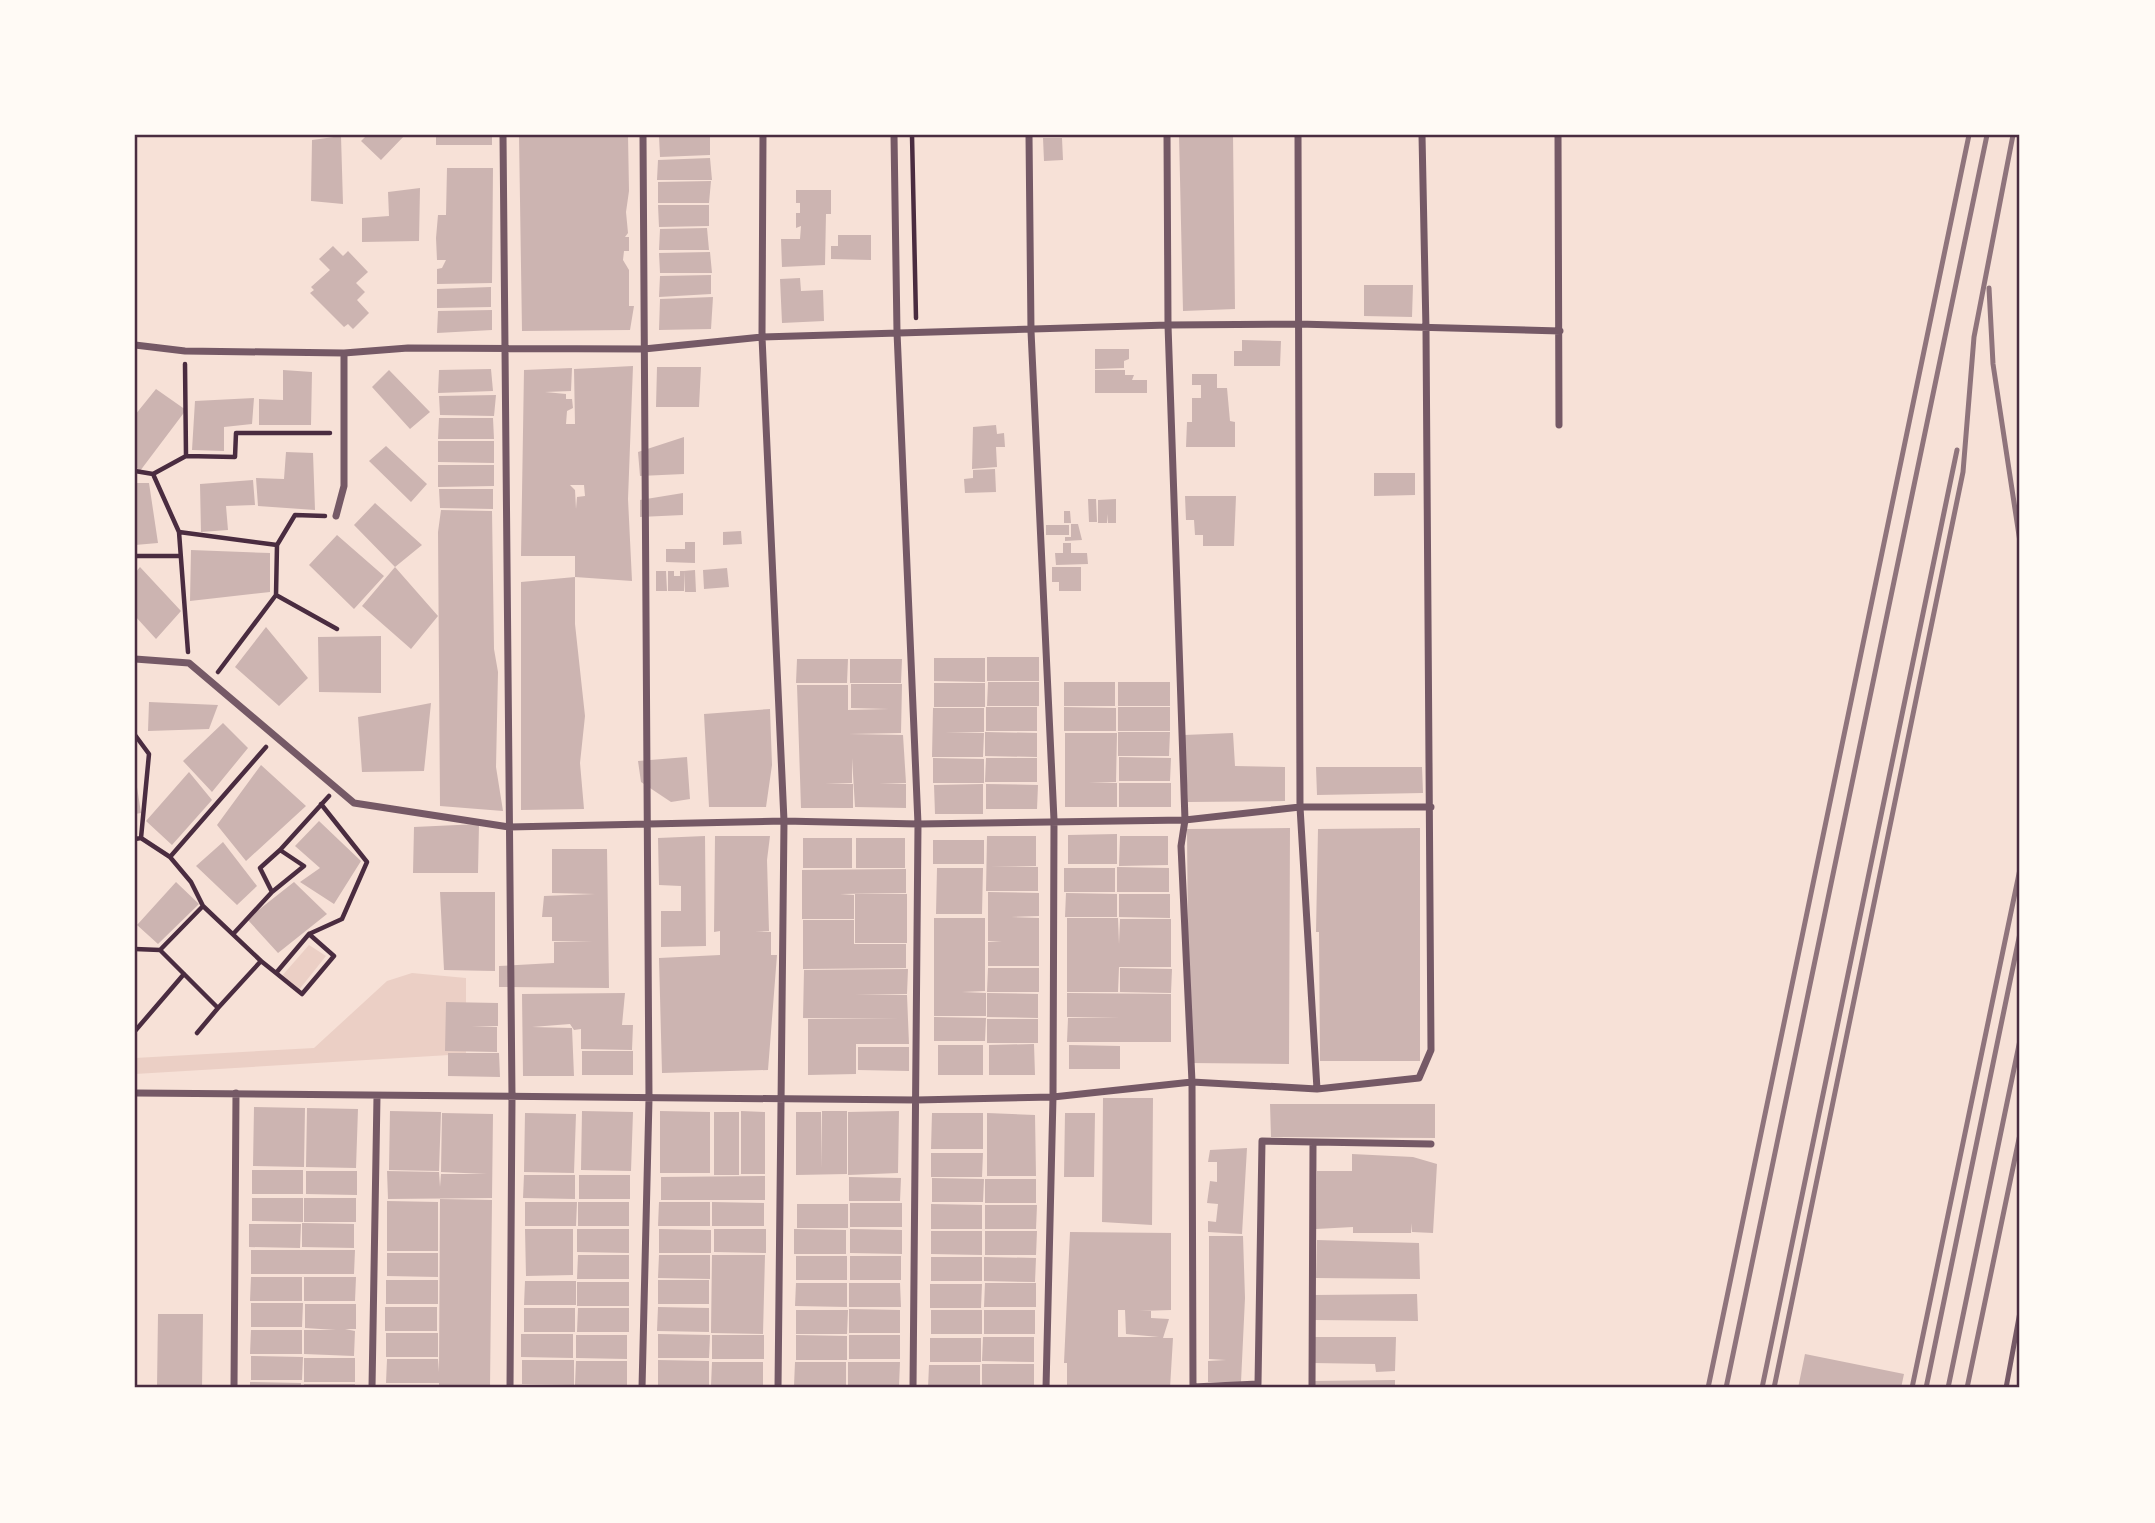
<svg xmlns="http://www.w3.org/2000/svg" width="2155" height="1523" viewBox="0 0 2155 1523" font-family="'Fira Sans',sans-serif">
<rect width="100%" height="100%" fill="#f7e1d7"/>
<path fill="#ebcfc5" d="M309,945L326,956L298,991L281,977Z
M412,973L466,978V1054L135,1074V1058L314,1048L387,981Z"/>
<path fill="#ccb4b1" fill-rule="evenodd" d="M367,135H405L381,160L361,141Z
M436,135H492V145H436Z
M519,135H628L629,191L626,212L628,233L625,237H629V251H624L623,260L629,270V306H634L630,330L522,331Z
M710,135V155L660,157L659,136Z
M1179,135H1233L1235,309L1183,311Z
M341,136L343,204L311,201L312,140Z
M1043,138H1062L1063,160L1044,161Z
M710,158L712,180H657L658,160Z
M447,168H493L492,283L437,284V269L442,268L446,260H437L436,238L438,215H446Z
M711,181L709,203H658V182Z
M420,188L419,241L362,242V218L389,216L388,192Z
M796,190H831V214H826L825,265L782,267L781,239H800L801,226L796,228V213H800V203H796Z
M658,205H709V226L659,227Z
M707,228L709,250H659L660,229Z
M838,235H871V260L831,259V246H838Z
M333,246L343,256L348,251L368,272L356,283L365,292L357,300L369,313L353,329L348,324L344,327L310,293L314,290L311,287L330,270L319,259Z
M710,252L712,273H660L659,253Z
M711,275V294L659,297L660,276Z
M800,278L801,291L823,290L824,321L782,323L780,279Z
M1364,285H1413L1412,317L1364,316Z
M491,287V307L437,308V289Z
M713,297L711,329L659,330L660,299Z
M492,310V330L437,333L438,311Z
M1242,340L1281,341L1280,366H1234V351H1242Z
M1095,349H1129V359L1124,361V368L1095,369Z
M633,366L628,499L632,581L575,577V556H521L524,370L572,368L571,391L545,392L566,394V399H572L573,408L567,411L566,424H575L574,369ZM570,485H584L585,496L577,497L576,509L575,490Z
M657,367H701L699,407H656Z
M491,369L493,391L438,393L439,370Z
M283,370L312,372L311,425H259V399L283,400Z
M389,370L430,412L410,429L372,387Z
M1095,370H1125V375H1134L1132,380H1147V393H1095Z
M1192,374H1217V388H1227L1230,421L1235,422V447H1186L1187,422H1192V398H1201V385H1192Z
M156,389L186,410L140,471L135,466V415Z
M496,395L494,416L440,415L439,396Z
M254,398L252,424L224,427V451L192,450L195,401Z
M439,418H493L494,439H438Z
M996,425L997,434L1004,433L1005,447H996L997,467L972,469L973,427Z
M684,437V474L640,476L638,452Z
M438,441H494V463L438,462Z
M386,446L427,484L411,502L369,461Z
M286,452L313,453L315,510L258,506L256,478L284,479Z
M438,465H494V486L438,487Z
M995,469L996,492L965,493L964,479L973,478V470Z
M1374,473H1415V495L1374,496Z
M253,480L255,505L226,506L228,530L201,532L200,484Z
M135,483H149L158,543L135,545Z
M439,489H493V509L440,508Z
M683,493V515L640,517V500Z
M1185,496H1236L1234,546H1203V535H1195L1194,520H1186Z
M1088,499H1096L1097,522H1089Z
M1116,499V523H1108L1107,514V523H1098V500Z
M375,503L422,545L395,567L354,525Z
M441,510L492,511L494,649L498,672L496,767L503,811L440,806L438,532Z
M1064,511H1070L1071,523H1064Z
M1071,524H1078L1082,540L1065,541V537H1071Z
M1046,525H1069V535H1046Z
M741,531L742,544L723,545V532Z
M337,535L384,576L354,609L309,565Z
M685,542H695V563L666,562V549H685Z
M1063,543H1071V553H1087L1088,564L1056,565L1055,553H1063Z
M191,550L270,553V592L190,601Z
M140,567L181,611L156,639L135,616V573Z
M395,567L438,616L411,649L362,606Z
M1052,567H1081V591H1059V582H1052Z
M727,568L729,587L704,589L703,570Z
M695,570L696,592H685L684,571Z
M656,571H666L667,591H656Z
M668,571H674V576H680V571H684V591H668Z
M575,577V624L585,716L580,763L584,809L521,810V582Z
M266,627L308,678L279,706L235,667Z
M381,636V693L319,692L318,637Z
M987,657H1039V681H987Z
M934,658H985V682L934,681Z
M797,659H848L847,683H796Z
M850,659H902L901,683H850Z
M988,682H1039V706H987Z
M1064,682H1115V706H1064Z
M1118,682H1170V706H1118Z
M934,683H985V707H934Z
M851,684H902L901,733L849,734L903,735L906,783L879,784H906V808L855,807L852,758V783L825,784H853V808H801L797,685H848V710L889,709L851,708Z
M149,702L218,705L209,729L148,731Z
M431,703L424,771L362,772L358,717Z
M986,707H1037V731H986Z
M1064,707L1116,708V731H1064Z
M1118,707H1170V731H1118Z
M933,708H984V732H945L984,733L983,757H932Z
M770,709L772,765L766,807H709L704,714Z
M223,723L248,748L212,792L183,761Z
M985,732L1037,733V757L985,756Z
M1118,732H1170L1169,756H1118Z
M1065,733H1117L1116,782L1089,783H1117V807H1065Z
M1233,733L1235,766L1285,767V801L1188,802L1184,735Z
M687,757L690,799L671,802L641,782L638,761Z
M1119,757L1171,758L1170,781H1119Z
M933,758L984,759V783H933Z
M986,758H1037V782H985Z
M261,765L306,806L246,861L217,825Z
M1316,767H1422L1423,793L1317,795Z
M189,772L212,800L172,845L146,821Z
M135,774L141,813L135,814Z
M1119,783H1171V807H1119Z
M983,784V814H935L934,785Z
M986,784L1038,785L1037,809H986Z
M319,821L361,861L334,904L300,882L320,868L295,846Z
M479,824L478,873H413L414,827Z
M1290,828L1289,1064L1189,1063L1187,829Z
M1420,828V1061H1320L1319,932H1316L1318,829Z
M1117,834V864H1068V835Z
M705,836L706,946L661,947V911H681V886L659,885L658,838Z
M715,836H770L767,860L769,931H755L771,932V955H777L768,1070L662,1073L659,958L720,955V931L714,932Z
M987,836H1036V866L990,867H1038V891H986Z
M1120,836H1168V865L1119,866Z
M803,838H852V868H803Z
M856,838H905V868H856Z
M933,840H984V864H933Z
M223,842L257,886L237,905L196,866Z
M552,849H607L609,988L499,987V966L554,963V942L593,941H552V917H542L544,896L595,894L552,893Z
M1117,867L1169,868V892H1117Z
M937,868H983L982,914H936Z
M1064,868H1115V892H1064Z
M906,869V893L840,894L854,895V919H802V870Z
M176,882L199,904L158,944L137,925Z
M294,882L327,914L278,953L247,919Z
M440,892H495V971L444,970Z
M988,892L1039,893V916L1011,917L1039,918V966H988V942L1002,941H988Z
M1066,893L1117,894V917H1065Z
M855,894H907V943H855Z
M1119,894H1170V918L1119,917Z
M934,918H985V991L962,992L986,993V1016H934Z
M1067,918H1118L1119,944L1120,919H1171V967H1119L1118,992H1067Z
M803,920H854V944H906V968L803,969Z
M988,968H1039V992H987Z
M1120,968L1172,969L1171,993L1120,992Z
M908,969L907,994L855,995H907L909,1044H856V1074L808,1075V1019H900L803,1018L804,970Z
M625,993L622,1025H633L632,1050L581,1049V1029L574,1030L570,1024L532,1027L572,1028L574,1076H523L522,994Z
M987,993L1038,994V1018L987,1017Z
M1067,993L1171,994V1042H1067L1068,1018L1120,1017H1067Z
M446,1002L498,1003V1026H472L497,1027V1052L445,1051Z
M934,1017L986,1018L985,1041H934Z
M987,1019H1038V1043H987Z
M1034,1044L1035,1075H989V1045Z
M938,1045H983V1075H938Z
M1069,1045L1120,1046V1069H1069Z
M858,1047H909V1071L858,1070Z
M582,1051H633V1075H582Z
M448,1053H499L500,1077L448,1076Z
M1103,1098H1153L1152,1225L1102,1222Z
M1270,1104H1435V1138L1271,1137Z
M254,1107L305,1108L304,1167L253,1166Z
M307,1108L358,1109L356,1168L306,1167Z
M390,1111L441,1112L439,1171L389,1170Z
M582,1111L633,1112L631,1171L581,1170Z
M660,1111L710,1112V1173H660Z
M741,1111L765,1112V1174H741Z
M822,1111H847V1174L796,1175V1112H821L822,1169Z
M899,1111L898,1173L848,1175V1112Z
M714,1112H739V1175H714Z
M442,1113L493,1114L492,1198L388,1199L387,1171L439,1172L440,1187L441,1174H487L441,1172Z
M525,1113L576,1114L574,1173L524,1172Z
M932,1113H983V1149H931Z
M987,1113L1035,1115L1036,1176H987Z
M1065,1113H1095L1094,1177H1064Z
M1247,1148L1242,1234L1208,1232V1221L1216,1222L1218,1204L1207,1203L1210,1181L1217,1182V1162H1208L1210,1150Z
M931,1153H983L982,1177H931Z
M1352,1154L1413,1157L1437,1164L1433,1233L1412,1232V1223L1411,1233H1353V1227L1316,1229L1317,1171H1352Z
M252,1170H303V1194H252Z
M306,1171H357V1195L306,1194Z
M524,1175H575V1199L523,1198Z
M579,1175H630V1199H579Z
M765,1176V1200H661V1177Z
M849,1177L901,1178L900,1201H849Z
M932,1178L984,1179L983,1202H932Z
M985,1179H1036V1203H985Z
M252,1198H303V1222L252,1221Z
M304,1198H356V1222H304Z
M440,1199L492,1200L490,1388H439V1383H386L387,1359H438L439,1372Z
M387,1201L438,1202V1251H387Z
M525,1202H577L576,1226H525Z
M578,1202H629V1226H578Z
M659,1202H710V1226H658Z
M712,1202L764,1203V1226H712Z
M850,1203H902V1227H850Z
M797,1204H848V1228H797Z
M931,1204L982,1205V1229H931Z
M985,1205H1037L1036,1229H985Z
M302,1223L354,1224V1248L302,1247Z
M249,1224H301L300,1248L249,1247Z
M525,1229H573V1275L526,1276Z
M577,1229H629V1253L577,1252Z
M659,1229L711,1230V1253H659Z
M714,1229H766V1253L714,1252Z
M794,1229L846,1230V1254H794Z
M850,1229L902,1230V1254L850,1253Z
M931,1231H982V1255L931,1254Z
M985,1231H1037L1036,1255H985Z
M1070,1232L1171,1233V1310L1139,1311H1151V1318L1169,1319L1163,1338H1173L1170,1388H1067V1363H1064ZM1118,1310H1125L1126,1334L1159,1337H1118Z
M1209,1236H1243L1245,1298L1241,1382H1208V1361L1226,1360L1209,1359Z
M1317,1240L1419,1243L1420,1279L1316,1278Z
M251,1250H355L354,1274H251Z
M387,1253H438V1277L387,1276Z
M578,1255H629V1279H577Z
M659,1255H710V1279L658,1278Z
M712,1255H765L763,1334L711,1333Z
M796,1256H847V1280H796Z
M850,1256H901V1280H850Z
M931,1257H982V1281H931Z
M984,1257L1036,1258L1035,1282L984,1281Z
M251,1277H302V1301H250Z
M304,1277H356L355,1301H304Z
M386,1280H438V1304H386Z
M658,1280H709V1304H658Z
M525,1281H576V1305H524Z
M577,1282H629V1306H577Z
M796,1283H847V1307L795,1306Z
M849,1283H900L901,1307H849Z
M985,1283H1036V1307H984Z
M930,1284H982L981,1308H930Z
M1417,1294L1418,1321L1314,1320V1295Z
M251,1303H303L302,1327H251Z
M305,1304H356V1329H345L355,1331L354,1356L304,1354V1330H336L305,1328Z
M385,1307H437V1331H385Z
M658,1307L709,1308V1332L657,1331Z
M524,1308H575V1332H524Z
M578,1308H629V1332H577Z
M849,1309L900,1310V1333H849Z
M796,1310H848L847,1334H796Z
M931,1310H982V1334H931Z
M984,1310H1035V1334H984Z
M158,1314H203L202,1388H157Z
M251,1330H302V1354H250Z
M386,1333H438V1357H386Z
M521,1334H573V1358L521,1357Z
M658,1334L710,1335L709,1358H658Z
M576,1335H627V1359L576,1358Z
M712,1335H764V1359H712Z
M796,1335L847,1336V1360H796Z
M849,1335H900V1359H849Z
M983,1337H1034V1362L982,1361Z
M1314,1337H1396L1395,1371L1376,1372L1375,1364L1313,1363Z
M930,1338H981V1362H930Z
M1805,1354L1904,1374L1901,1388H1798Z
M251,1356L303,1357L302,1380H251Z
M304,1358H355V1382H304Z
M522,1360H574V1385L522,1384Z
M658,1360L709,1361V1385H658Z
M576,1361H627V1385H575Z
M712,1362H763V1386H711Z
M795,1362H846V1386H794Z
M848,1362H900L899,1386H848Z
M982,1364H1034V1388H982Z
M929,1365H980V1388H928Z
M1395,1380V1388H1312V1381Z
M250,1382L301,1383V1388H250Z
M304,1384H355V1388H304Z
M386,1385L437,1386V1388H386Z"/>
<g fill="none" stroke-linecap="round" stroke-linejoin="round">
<path stroke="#4a2c40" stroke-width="4.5" d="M912,135L916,318
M185,364L186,456L153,474L179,532L188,652
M186,456L235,457L236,433H330
M135,471L153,474
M179,532L277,545
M135,556H180
M276,595L337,629
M218,672L276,595L277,545L295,515L325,516
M135,735L149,754L141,838
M135,839L141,838L170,857
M280,850L304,866L272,892L260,868L280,850L329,796
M235,932L272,892
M309,934L342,919L367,862L321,804
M135,949L160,950L218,1008L261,961L203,906L191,882L170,857L266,747
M160,950L203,906
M261,961L276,973L309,934L334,956L302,994L276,973
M135,1031L184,974
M197,1033L218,1008"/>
<path stroke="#755966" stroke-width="5" d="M2006,1388L2020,1312"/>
<path stroke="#755966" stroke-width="7" d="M503,135L512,1097L510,1388
M763,135L762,337L784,821L778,1388
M894,135L897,332L918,824L913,1388
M1029,135L1031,331L1054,820L1053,1097L1046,1388
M1167,135L1168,325L1185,820L1181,846L1192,1082L1193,1388
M1298,135L1300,807L1317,1089
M1558,135L1559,425
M135,345L185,351L344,353L408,348L644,349L762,337L1168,325L1298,324L1560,331
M336,516L344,486V353
M135,659L189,663L354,803L509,827L784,821L918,824L1185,820L1300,807H1431
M135,1093L916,1100L1053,1097L1192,1082L1317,1089L1419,1078L1431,1050L1426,330L1422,135
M1193,1387L1258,1384L1262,1141L1431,1144
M234,1388L236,1093
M372,1388L377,1096
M642,1388L649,1099L643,135
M1312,1388L1313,1144"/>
<path stroke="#8f747c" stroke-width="5" d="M1989,288L1993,364L2020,542
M1708,1388L1969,135
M1726,1388L1987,135
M1762,1388L1957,450
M1774,1388L1963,472L1974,337L2013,135
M1912,1388L2020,869
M1926,1388L2020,933
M1948,1388L2020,1040
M1967,1388L2020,1134"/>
</g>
<rect width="2155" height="1523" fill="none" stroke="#fffaf5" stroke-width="273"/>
<rect x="136" y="136" width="1882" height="1250" fill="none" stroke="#4a2c40" stroke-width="2.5"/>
</svg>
